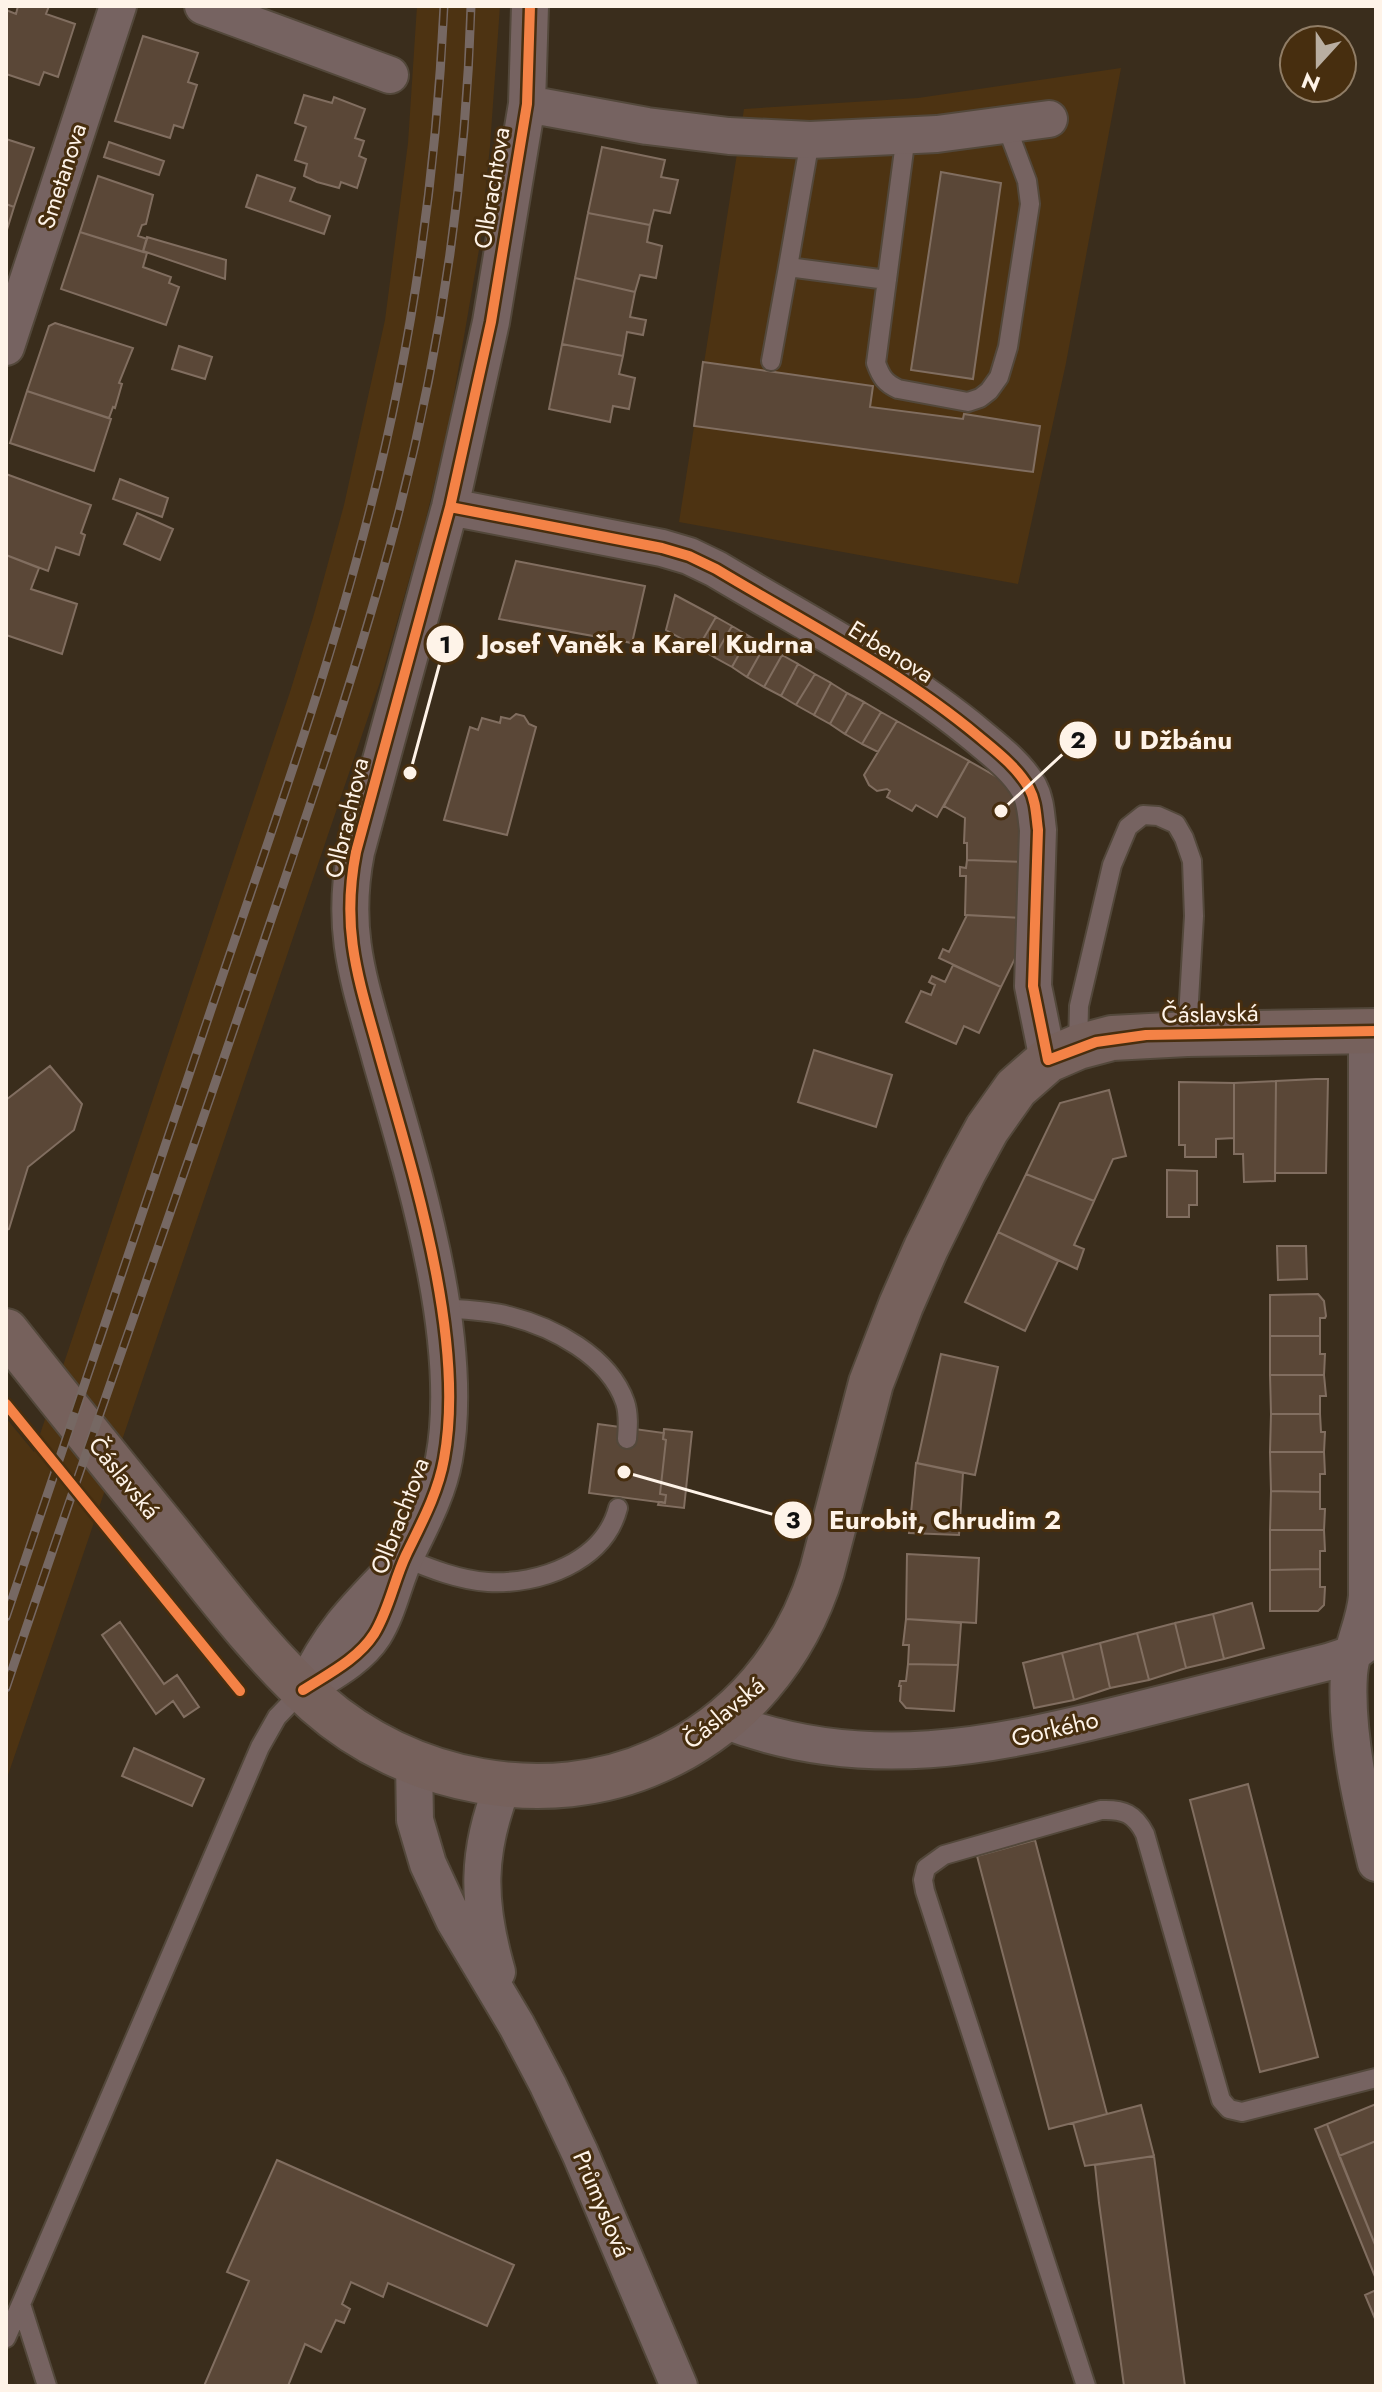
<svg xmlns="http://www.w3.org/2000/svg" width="1382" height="2392" viewBox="0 0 1382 2392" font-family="Jost,sans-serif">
<rect width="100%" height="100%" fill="#3a2d1c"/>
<path fill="#4d3312" d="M417,6H500L490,146L480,244L449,423L424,527L380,682L6,1781V1418L34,1452L290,692L314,614L344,505L385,320L408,143Z
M1121,68L1066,363L1018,584L679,522L744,109L918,98Z"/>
<path fill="#5a4737" stroke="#816e60" stroke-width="2" d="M18,6H49L46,14L75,24L58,77L44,72L39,85L6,74V10L16,14Z
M143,36L198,53L188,82L197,85L183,128L174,125L170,138L115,121Z
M304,95L332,103L334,97L365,109L355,138L364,141L359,156L366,159L357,188L341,182L339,188L317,182L304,176L307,164L295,160L306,127L295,123Z
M6,139L34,148L14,207L6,204Z
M109,142L164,161L159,175L104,157Z
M602,147L665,160L661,177L678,180L670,213L654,210L650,225L588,213Z
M941,172L1001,183L973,379L911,370Z
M257,175L295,188L290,201L330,216L324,234L246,207Z
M98,176L153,195L146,224L142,225L138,236L147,239L143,252L80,232Z
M6,204L14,207L6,233Z
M588,213L650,225L647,242L662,246L656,278L640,275L635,292L575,278Z
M80,232L147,253L143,267L171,277L169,283L179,287L166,325L61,289Z
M147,237L226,260L225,279L143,251Z
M575,278L635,292L630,317L646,320L643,335L627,332L623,356L562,344Z
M55,323L133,348L119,383L122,384L115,408L113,407L109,418L27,391L49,326Z
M562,344L623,356L619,374L635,378L629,409L613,406L610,422L549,409Z
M179,346L212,357L205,379L172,369Z
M703,362L873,386L870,407L963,419L964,414L1040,426L1033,472L694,426Z
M27,391L111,419L94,471L10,443Z
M6,474L91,505L81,533L85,535L79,555L56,547L48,571L6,555Z
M120,479L168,498L162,517L113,499Z
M137,513L173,529L160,560L124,544Z
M6,555L39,568L31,589L77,604L62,654L6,635Z
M516,561L645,586L632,643L499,619Z
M675,595L716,617L698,648L666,630Z
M716,617L732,626L714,657L698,648Z
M732,626L749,636L732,667L714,657Z
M749,636L765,645L747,677L732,667Z
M765,645L782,655L764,687L747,677Z
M782,655L798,664L781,696L764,687Z
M798,664L815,674L796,705L781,696Z
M815,674L831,683L814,715L796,705Z
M831,683L847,693L830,724L814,715Z
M847,693L864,702L845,734L830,724Z
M864,702L881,712L862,744L845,734Z
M881,712L897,721L878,752L862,744Z
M516,714L524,716L529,724L536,727L507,835L444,820L470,727L478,730L482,718L500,723L501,717L510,719Z
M897,721L969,761L937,817L916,805L912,811L887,797L890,791L887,789L877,791L869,785L864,775Z
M969,761L1018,789L1026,862L967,860V843H964L965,818L944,806Z
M967,860L1026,862L1025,918L965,915L966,876H960V867L966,868Z
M967,915L1025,918L1023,942L1001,987L939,958L943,949L949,952Z
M953,965L1001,987L979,1033L964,1026L956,1044L906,1022L921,991L931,995L935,985L929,982L932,976L945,982Z
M814,1050L892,1075L876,1127L798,1102Z
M50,1066L82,1104L74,1130L28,1167L9,1229L6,1230V1100Z
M1316,1079H1328L1326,1173H1275L1276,1081Z
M1276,1081L1275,1181L1244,1182L1243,1154H1234V1083Z
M1179,1082L1234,1083V1138L1216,1139V1157H1185V1145H1179Z
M1109,1090L1126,1156L1113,1159L1094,1201L1026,1174L1060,1103Z
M1167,1170L1197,1171V1205H1189V1217H1167Z
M1026,1174L1094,1201L1074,1245L1084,1249L1077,1269L998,1232Z
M998,1232L1058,1261L1025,1331L965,1302Z
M1277,1246H1306L1307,1279L1278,1280Z
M1318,1294L1324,1301L1326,1316L1325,1318H1320V1336H1270V1295Z
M1270,1336H1320V1354H1325L1324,1375H1270Z
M941,1354L998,1367L975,1475L917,1463Z
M1270,1375H1324L1326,1396H1320V1414H1271Z
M1271,1414H1320L1321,1432H1325L1324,1452H1270Z
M598,1424L664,1433L663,1439L666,1440L660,1494L666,1495L665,1503L589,1493Z
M664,1429L692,1432L684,1508L658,1505L659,1502L665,1503L666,1495L660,1494L666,1440L663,1439Z
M1270,1452H1324L1325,1474H1320V1492L1271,1491Z
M916,1463L963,1473L959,1535L909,1533Z
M1271,1491L1320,1492V1509H1325L1324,1530H1270Z
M1270,1530H1324L1325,1551H1320V1569L1270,1570Z
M907,1554L979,1558L976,1623L906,1619Z
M1320,1569V1587H1325L1324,1605L1318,1611H1270V1570Z
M1252,1603L1264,1648L1224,1659L1213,1614Z
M1213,1614L1224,1659L1186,1668L1175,1623Z
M906,1619L961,1623L958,1665L908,1664L909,1645H903Z
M120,1622L164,1684L177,1675L199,1707L184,1717L173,1701L156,1714L102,1635Z
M1175,1623L1186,1668L1149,1680L1137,1633Z
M1137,1633L1149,1680L1110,1688L1100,1643Z
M1100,1643L1110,1688L1074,1700L1062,1653Z
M1062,1653L1074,1700L1034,1708L1023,1663Z
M908,1664L958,1665L954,1711L906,1708L900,1701L901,1686H899L900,1681H906Z
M134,1748L204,1779L192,1806L122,1776Z
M1248,1784L1318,2057L1260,2072L1190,1800Z
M1035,1840L1107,2114L1049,2129L977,1856Z
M1376,2104V2141L1339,2156L1327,2124Z
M1141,2105L1154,2156L1085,2166L1073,2123Z
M1327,2124L1376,2247V2279L1315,2129Z
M1376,2141V2247L1339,2156Z
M1154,2156L1185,2386H1124L1099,2203L1095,2165Z
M277,2160L514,2265L487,2326L388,2283L383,2297L351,2282L342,2304L350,2309L344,2323L336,2320L321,2352L305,2344L288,2386H204L249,2281L227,2272Z
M1376,2290V2321L1365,2295Z"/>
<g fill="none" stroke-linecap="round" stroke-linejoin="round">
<defs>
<path id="lane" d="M906,135L876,363C881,377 885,383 898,389L968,402L980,398L989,391L999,377L1008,347L1030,204L1027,181L1006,125
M810,140L788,267L887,280
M771,361L788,267
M1078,1047L1079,1006L1112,865L1128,827L1143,815L1158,816L1176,824L1184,838L1192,861L1194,916L1187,1034
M441,1308C463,1310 487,1310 509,1316C553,1327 609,1356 625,1402C629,1414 628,1427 627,1439
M405,1558C431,1569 459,1580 488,1582C539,1585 604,1562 618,1508
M6,2338L21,2304
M47,2386L21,2304L260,1747L277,1717L303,1690
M1086,2386L925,1891L923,1880L926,1868L944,1855L1101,1810C1124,1809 1135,1814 1145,1834L1221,2100L1229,2109L1242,2112L1376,2078"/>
<path id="street" d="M203,6L390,75
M527,104L647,126L729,136L810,140L937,134L1049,119
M6,347L118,6
M450,507L662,548L689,556L716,569C804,622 899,670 978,736C996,751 1017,767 1029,788C1036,801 1036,815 1038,830L1033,986L1048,1060
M1367,1032V1596C1365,1623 1351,1647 1349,1674C1345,1734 1362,1805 1376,1863
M304,1689C330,1634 354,1610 395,1568
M303,1690C328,1674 358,1659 374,1634C389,1610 394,1580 406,1555C421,1524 438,1493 444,1459C466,1340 414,1176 381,1060C360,983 340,933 356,852L450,507L491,322L527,104L530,6
M724,1720C865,1775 994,1746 1134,1711C1199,1694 1264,1678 1328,1662L1352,1654L1367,1643
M414,1761L415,1820L428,1864L454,1920L517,2026L548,2085L580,2153L679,2386
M497,1972C477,1903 476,1852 503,1785"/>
<path id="primary" d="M6,1331C59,1398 112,1464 166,1530C214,1589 260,1652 317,1703C407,1783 547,1811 657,1761C739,1725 796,1655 822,1571L871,1383L901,1305L926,1248L964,1171L987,1129L1016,1088L1048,1060L1078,1047L1112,1038L1187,1034L1376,1031"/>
</defs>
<use href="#lane" stroke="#53483b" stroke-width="22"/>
<use href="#street" stroke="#53483b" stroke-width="40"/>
<use href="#primary" stroke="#53483b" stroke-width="48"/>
<use href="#lane" stroke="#766361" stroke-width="18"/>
<use href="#street" stroke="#766361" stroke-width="36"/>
<use href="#primary" stroke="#76615c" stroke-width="44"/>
<defs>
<path id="rail" d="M6,1617C77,1407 148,1196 219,986C272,830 328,674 369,513C412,347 436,177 444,6
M6,1688C86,1449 172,1211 253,973C304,823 357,672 397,519C440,353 466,178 471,6"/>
</defs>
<use href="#rail" stroke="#766863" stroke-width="9"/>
<use href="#rail" stroke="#472e0f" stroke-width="6" stroke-dasharray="18" stroke-linecap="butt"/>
<defs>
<path id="cycleway" d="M450,507L662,548L689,556L716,569C804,622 899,670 978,736C996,751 1017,767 1029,788C1036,801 1036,815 1038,830L1033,986L1048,1060L1096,1042L1146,1035L1376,1031
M6,1404L240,1691
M303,1690C328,1674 358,1659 374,1634C389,1610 394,1580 406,1555C421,1524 438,1493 444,1459C466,1340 414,1176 381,1060C360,983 340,933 356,852L450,507L491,322L527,104L530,6"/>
</defs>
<use href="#cycleway" stroke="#472e0f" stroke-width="15"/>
<use href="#cycleway" stroke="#f48246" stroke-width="10"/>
</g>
<g text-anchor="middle" stroke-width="6" stroke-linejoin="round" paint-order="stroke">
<g font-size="24" fill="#fef3e8" stroke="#472e0f">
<text transform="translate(62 176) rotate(-72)" y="8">Smetanova</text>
<text transform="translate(492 188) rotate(-81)" y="8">Olbrachtova</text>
<text transform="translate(891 652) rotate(32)" y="8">Erbenova</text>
<text transform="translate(347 818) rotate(-77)" y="8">Olbrachtova</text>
<text transform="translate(1210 1014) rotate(-1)" y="8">Čáslavská</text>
<text transform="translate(124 1478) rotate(51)" y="8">Čáslavská</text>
<text transform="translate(400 1516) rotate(-69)" y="8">Olbrachtova</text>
<text transform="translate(724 1713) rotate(-40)" y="8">Čáslavská</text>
<text transform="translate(1055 1729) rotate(-13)" y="8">Gorkého</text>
<text transform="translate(602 2204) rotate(67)" y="8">Průmyslová</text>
</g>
</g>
<path fill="none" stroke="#fef3e8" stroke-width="3" d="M410 773L445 644M1001 811L1078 740M624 1472L793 1520"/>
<g fill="#fef3e8" stroke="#472e0f" stroke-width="3">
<circle cx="410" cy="773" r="8"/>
<circle cx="1001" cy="811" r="8"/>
<circle cx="624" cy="1472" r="8"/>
<circle cx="445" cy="644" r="20"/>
<circle cx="1078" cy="740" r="20"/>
<circle cx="793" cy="1520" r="20"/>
</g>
<g font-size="24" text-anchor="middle" font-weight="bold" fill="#111">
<text x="445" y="653">1</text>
<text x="1078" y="748">2</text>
<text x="793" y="1528">3</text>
</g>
<g font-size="26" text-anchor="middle" font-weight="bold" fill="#fef3e8" stroke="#472e0f" stroke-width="6" stroke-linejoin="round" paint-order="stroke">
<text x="647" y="653">Josef Vaněk a Karel Kudrna</text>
<text x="1173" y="749">U Džbánu</text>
<text x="945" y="1529">Eurobit, Chrudim 2</text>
</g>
<rect width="1382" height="2392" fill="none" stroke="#fef3e8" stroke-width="16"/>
<g transform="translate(1318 64) rotate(201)"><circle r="38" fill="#472e0f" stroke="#907d66" stroke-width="2"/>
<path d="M0-6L14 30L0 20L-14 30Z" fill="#b9aea1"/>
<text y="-12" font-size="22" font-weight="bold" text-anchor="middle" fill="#fef3e8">N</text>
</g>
</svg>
